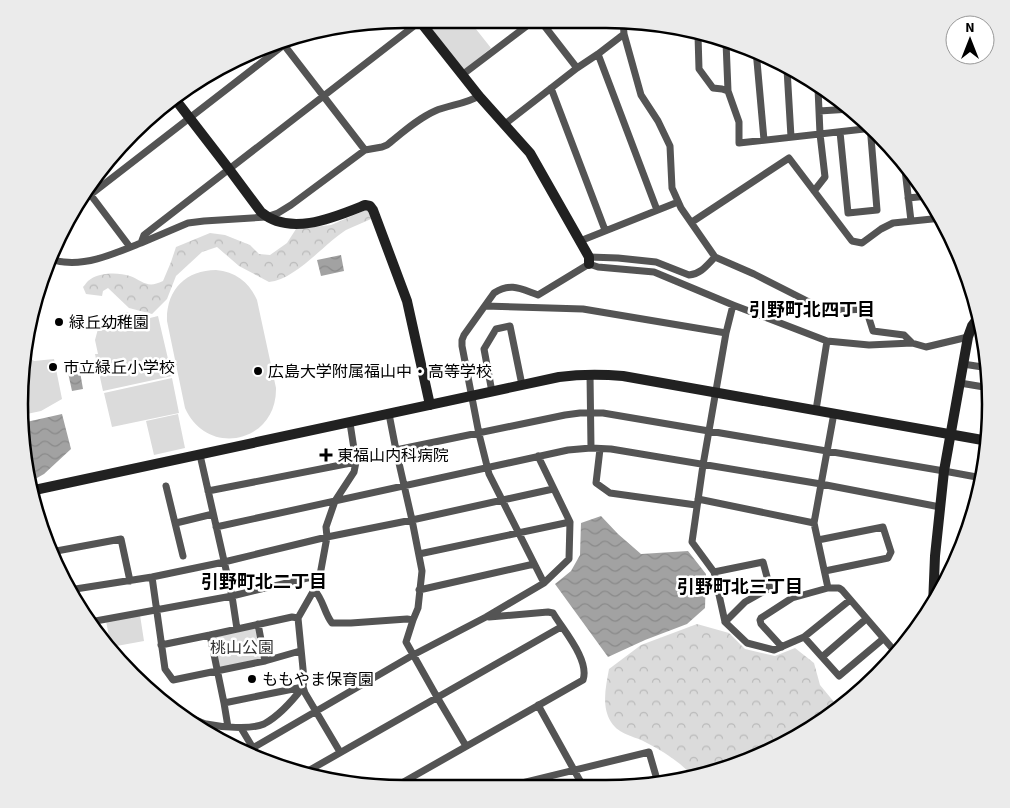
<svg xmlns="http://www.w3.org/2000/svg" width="1010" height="808" viewBox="0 0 1010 808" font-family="'Source Sans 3','Noto Sans JP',sans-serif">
<defs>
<pattern id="forest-crowns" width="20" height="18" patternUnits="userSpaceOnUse" patternTransform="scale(1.25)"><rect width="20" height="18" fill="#dbdbdb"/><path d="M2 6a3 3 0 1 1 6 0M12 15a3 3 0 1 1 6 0" fill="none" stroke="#bababa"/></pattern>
<pattern id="water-waves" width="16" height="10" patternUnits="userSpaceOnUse" patternTransform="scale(1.25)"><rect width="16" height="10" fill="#a2a2a2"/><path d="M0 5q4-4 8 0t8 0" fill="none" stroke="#8a8a8a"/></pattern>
</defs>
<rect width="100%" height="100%" fill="#fff"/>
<path fill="url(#forest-crowns)" d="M368,209L371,219C363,223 354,226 346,230C324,244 295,280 269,282L239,266L217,247L202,252L176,276L167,299L152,314L129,308L108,288L103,291L102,296L86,294L83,287C85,285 86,283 88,281C98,272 118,272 130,276C143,281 147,289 163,281L171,262L176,247L210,233L225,235L250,245L259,254L270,255L287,243L296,229L331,225Z
M697,624L729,633L745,649L775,656L795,648L814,663L820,685L839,708L835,713L777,749L706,776C691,779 691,773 680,764C670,756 659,749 647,743C635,736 619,735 611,722C601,706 606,686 609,669L641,645Z"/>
<path fill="#dbdbdb" d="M429,19H468L491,48L464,70L425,22Z
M216,270C236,272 249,282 257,300L276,388C277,443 207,458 185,408L167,321C166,290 186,270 216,270Z
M127,312L146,319L158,316L172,376L103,391L95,354H98L95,340L101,318Z
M25,351V354L34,361L54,359L62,399L41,411L22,415L20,379Z
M172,378L179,413L112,427L104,393Z
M178,414L185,448L154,455L146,421Z
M140,615L144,641L111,647L106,621Z
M257,625L264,660L218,670L211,635Z"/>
<path fill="url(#water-waves)" d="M341,255L344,271L321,276L317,260Z
M79,366L83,389L72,391L67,368Z
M62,414L71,449L44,474L28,483L26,479L22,423Z
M601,516L618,534L641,554L688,551L706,574L705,608L687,624L645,640L608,657L555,584L571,571L580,555L581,523Z"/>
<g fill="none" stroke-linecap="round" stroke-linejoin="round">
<path stroke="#545454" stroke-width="7" d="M539,19L577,68
M623,20L624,34L641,95L658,121L670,146L672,188L681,208L715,257L754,274L821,308L846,310L866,309L873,331L904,335L912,343
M698,35L699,69L713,88L722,89L728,91
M281,41L365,150
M726,42L728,91L739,122V143L873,128
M756,50L764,140
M598,54L657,210
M787,69L791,137
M462,75L536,19
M551,88L605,230
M819,111L851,109
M505,124L577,68L598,54L624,34
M840,132L848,213L877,210L870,125
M904,161L911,221
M87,190L130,247
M814,191L825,177L820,134L818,88
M908,198L928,196
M72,209L298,34
M692,222L789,158L852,241L862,243L881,229L893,223L942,218
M580,241L678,202
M141,243L188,223L204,221L266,217L278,213L291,205L365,150L382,147L387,145C402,133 417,119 435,111C449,105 466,104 479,96
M589,257L618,258L656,262L689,275C701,274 707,265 715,257
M49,259C54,260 59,262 64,262C91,265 117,252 141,243L144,235L423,19
M733,305L726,333L703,465L692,542L714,572L725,622L747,643L774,650L804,637L850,600
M485,306L583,309L726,333
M963,364L989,368
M590,374L591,448
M960,383L990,388
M492,392L484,349L496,329L510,326L522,385
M816,410L827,341
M834,413L814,523L828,588H839L842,590L898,655
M389,414L396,450L412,520L422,571L418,608L413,620L406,642L437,697L466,746
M600,449L596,483L610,493L696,505
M396,450L565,415L580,413H603L944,471L982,478
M200,455L232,596L237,629
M166,486L183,556
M208,491L356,462
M698,499L814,523
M176,523L213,514
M216,527L568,450L591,448L611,449L821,484L940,507
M818,540L883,527L891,552L888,558L825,571
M51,552L121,539L130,581
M419,554L570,522
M714,572L763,562L770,588L745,602L725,622
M152,577L165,669L173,680L265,661L300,651
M544,583L489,474L479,434L462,346V340L464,335L494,293C511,282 521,289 538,295L589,264L598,267L654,272L733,305L827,341L869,345L912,343L926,347L968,337
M69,590L152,577L224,562L327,537L412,520L553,489
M314,590C323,598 324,613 332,623H351L407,619L413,620
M419,590L534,564
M298,618L314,590L320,575L327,537L326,527L335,501L354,472L356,462L350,423
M90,622L232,596L320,575
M258,624L265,661
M804,637L839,676L883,639
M161,645L210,635
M782,647L761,624L760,620L761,618L792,598L828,588
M109,651L113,650L115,659
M822,657L866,619
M224,703L303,687
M538,705L584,788
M177,714C188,716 196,721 206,724C221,727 250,730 264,724C279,716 293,700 303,687
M228,727L224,703L210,635L292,617L298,618L304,679L303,687L305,693L340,752
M241,728L253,748
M244,753L413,655L486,617L544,583L569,559L570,522L538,456
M301,775L561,627
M393,788L583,680C590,660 563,630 553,613L548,612L489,617
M506,788L505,787L649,752L658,783L646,786"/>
<path stroke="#212121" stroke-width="10" d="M418,19L479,96L530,153L589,257V264
M175,99L229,169L261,212C290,237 335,217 365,205L370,206L373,210L407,301L430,405
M30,491L559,377C581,374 601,374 623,376L988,441
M933,605L935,556L944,471L968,337L972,326L980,315"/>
</g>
<g fill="#000" stroke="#fff" stroke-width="2">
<circle cx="59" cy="322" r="5"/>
<circle cx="53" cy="367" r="5"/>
<circle cx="258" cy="371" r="5"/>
<path d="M323.5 447.5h5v5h5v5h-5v5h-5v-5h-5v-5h5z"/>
<circle cx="252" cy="679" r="5"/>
</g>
<g text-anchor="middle" stroke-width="5" stroke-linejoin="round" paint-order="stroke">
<g font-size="16" fill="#000" stroke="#fff" text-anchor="start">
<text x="69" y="328">緑丘幼稚園</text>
<text x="63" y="373">市立緑丘小学校</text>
<text x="268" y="377">広島大学附属福山中・高等学校</text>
<text x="337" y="461">東福山内科病院</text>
<text x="262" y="685">ももやま保育園</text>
</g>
<g font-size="16" fill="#323232" stroke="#fff">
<text x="242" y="653">桃山公園</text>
</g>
<g font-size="18" font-weight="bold" fill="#000" stroke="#fff">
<text x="812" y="316">引野町北四丁目</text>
<text x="264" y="588">引野町北二丁目</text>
<text x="740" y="593">引野町北三丁目</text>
</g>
</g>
<path d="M0 0H1010V808H0ZM404 28H606A376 376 0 0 1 982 404V404A376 376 0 0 1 606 780H404A376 376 0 0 1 28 404V404A376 376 0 0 1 404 28Z" fill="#ebebeb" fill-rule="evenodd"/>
<path fill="none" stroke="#000" stroke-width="2.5" d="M404 28H606A376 376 0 0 1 982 404V404A376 376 0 0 1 606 780H404A376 376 0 0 1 28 404V404A376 376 0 0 1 404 28Z"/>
<g transform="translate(970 40)"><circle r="24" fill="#ffffff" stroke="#999999"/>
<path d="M0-4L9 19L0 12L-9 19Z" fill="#000000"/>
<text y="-8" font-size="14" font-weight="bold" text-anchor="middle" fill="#000000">N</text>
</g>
</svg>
